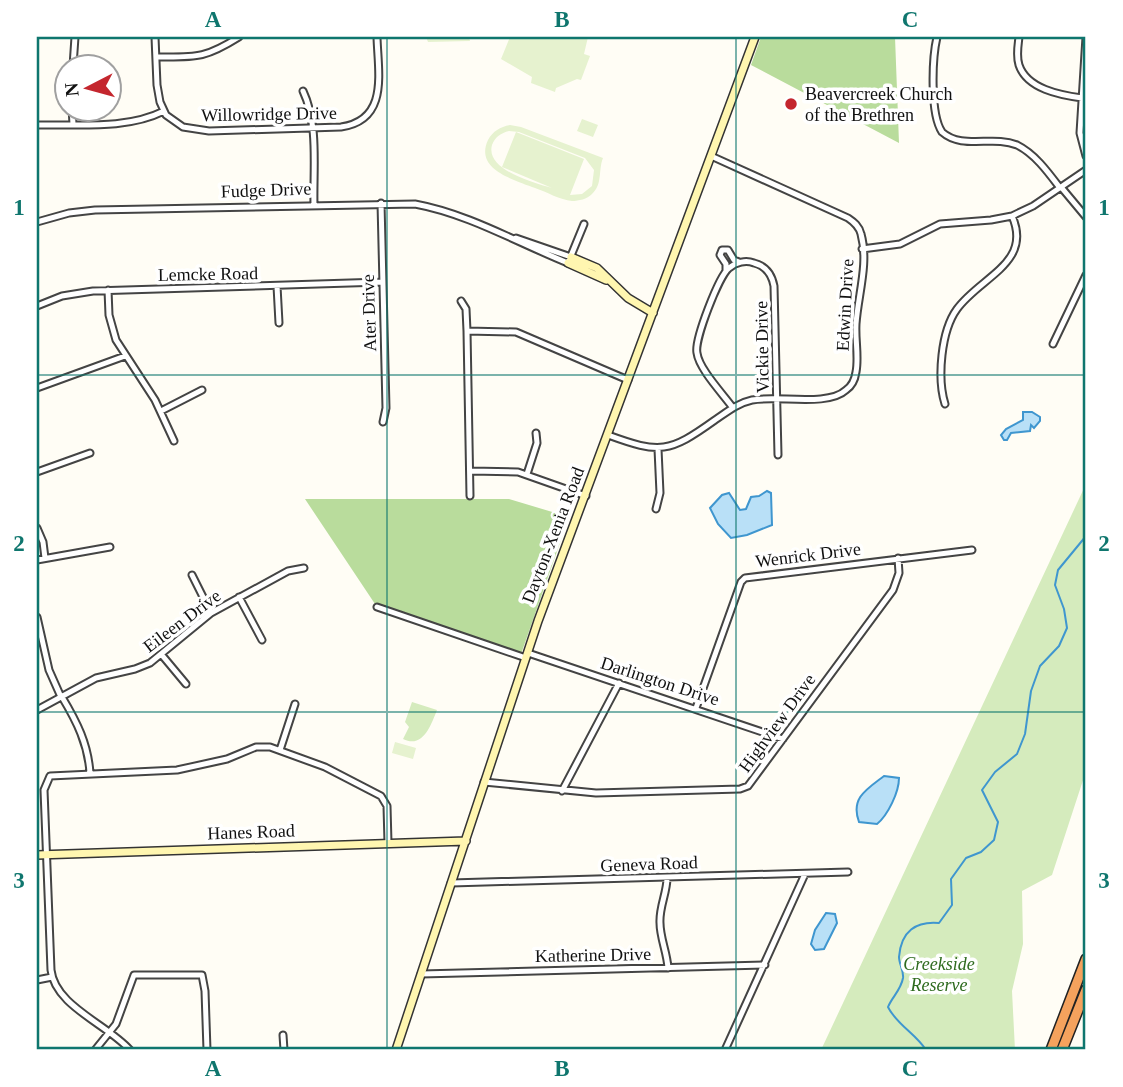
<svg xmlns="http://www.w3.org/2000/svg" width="1123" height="1087" viewBox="0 0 1123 1087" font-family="'Times New Roman',serif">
<rect width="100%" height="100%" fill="#fffdf5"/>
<path fill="#d5ebbd" d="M1086,484V771L1052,875L1022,891L1023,944L1012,991L1015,1050H821Z
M412,702L437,710C431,725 423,749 403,739L409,727L405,722Z"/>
<path fill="#b9dc9c" d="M761,37H895L899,143L751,65Z
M305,499H509L569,517L520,657L377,607Z"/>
<path fill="#e6f2cf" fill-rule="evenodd" d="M426,37H469L470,41L428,42Z
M510,37H588L584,54L590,56L581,80L577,79L556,88L555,92L531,83L532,77L501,59Z
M582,119L598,125L593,137L577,131Z
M510,125L521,127L603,158C598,170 603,184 592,194C587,199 579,201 572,201C560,200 547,192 535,188C515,180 474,170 488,140C493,131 500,127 510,125ZM509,131L519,132L585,158L594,170L592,186L582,194L570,195L584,159L516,132L502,167L552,188C535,183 485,170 492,145C495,137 501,133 509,131Z
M395,742L416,748L413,759L392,753Z"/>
<path fill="#b9e0f7" stroke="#3f96cf" stroke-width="2" d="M1023,412H1032L1040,417V421L1034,428L1031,425L1030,431L1011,433L1007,440H1004L1001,435L1006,429L1023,420Z
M767,491L771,493L772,525L747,535L731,538L718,524L710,508L722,495L729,493L740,510L746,509L751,497L759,496Z
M884,776L899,778C899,792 888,815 877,824L859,822C850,798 867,789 884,776Z
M826,913L835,914L837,923L824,949L815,950L811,944L815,930Z"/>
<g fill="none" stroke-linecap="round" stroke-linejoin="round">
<path stroke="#3f96cf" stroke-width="2" d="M926,1050C916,1034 896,1024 888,1007C892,997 901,990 903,978C904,971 899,964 899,957C901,931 916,921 939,923L952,905L951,879L966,858L981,852L994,840L998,822L982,790L995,772L1017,754L1025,734L1031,691L1040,666L1059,646L1067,628L1064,609L1055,585L1058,570L1086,536"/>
<defs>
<path id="street" d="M155,37L157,85L160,102L166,115L183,127L209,131L341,127C389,120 378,73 377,37
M937,37C932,59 930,114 942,132C962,150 993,135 1017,145C1035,154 1048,172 1060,188
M1019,37C1018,46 1016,56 1019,65C1027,89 1060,95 1082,98
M1086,37L1080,133L1086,156
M156,57C196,57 204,59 239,37
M73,66L75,37
M303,91C319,125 313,169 314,205
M72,108L73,124
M37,125C78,124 126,130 164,111
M1061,187L1086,217
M381,203L386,408L383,422
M37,222L69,213L95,210L415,204C469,214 518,243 568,263L584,224
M516,238L571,257
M862,249L900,244L940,224L991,220L1012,216L1033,206L1086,170
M726,270V264L720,255L722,250H728L734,260L739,262
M277,286L279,323
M108,290L109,315L116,340L155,400L174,441
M461,301L466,309L467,331L470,496
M37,306L62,296L93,291L382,282
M467,331L516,332L628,380
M1053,344L1086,275
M37,388L125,356
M945,404C937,378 941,331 957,309C980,277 1033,263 1012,216
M733,408C723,394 699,369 697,353C694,340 719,276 729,268C736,262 746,260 754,263C766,266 772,275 774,286L778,455
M161,411L202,390
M608,435C660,454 669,453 715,420C727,412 738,403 752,400C777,395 828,407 846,390C852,386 855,379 856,372C859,357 855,340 856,324C858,295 869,263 861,234C859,226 854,222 848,218L711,156
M471,471L518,472L586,496
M37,472L90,453
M527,474L537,443L536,433
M656,509L660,493L658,449
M37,528L43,542L45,558
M37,560L110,547
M192,575L211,613
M239,597L262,640
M377,607L526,658
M37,617L49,670L61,697
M528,653L783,739
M161,654L186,684
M62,697C77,722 88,744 90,773
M696,708L741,582L745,578L972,550
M37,710L96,678L135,669L150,663L211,613L288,571L304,568
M280,750L295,704
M484,782L596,793L740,789L748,786L893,590L899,573L898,558
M562,791L619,683
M667,878C667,893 659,907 660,923C660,938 667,952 668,968
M451,883L848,872
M421,974L765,965
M37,980L52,977
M283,1035L284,1050
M95,1050L116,1024L134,975H202L205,991L207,1050
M130,1050C107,1024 55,1006 51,970L44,790L50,776L177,770L227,759L256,747H270L325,767L381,796L387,806L388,843
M725,1050L805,874"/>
<path id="secondary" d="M571,257L597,268L628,298L653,313
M568,263L606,280
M37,855L466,841
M396,1050L538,621L755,37"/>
<path id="highway" d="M1051,1050L1086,959
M1062,1050L1086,990"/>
</defs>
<use href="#street" stroke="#444" stroke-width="9"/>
<use href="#secondary" stroke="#333" stroke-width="10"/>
<use href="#highway" stroke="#222" stroke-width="12"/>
<use href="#street" stroke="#fff" stroke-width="5"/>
<use href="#secondary" stroke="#fff6b0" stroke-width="7"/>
<use href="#highway" stroke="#f5a25d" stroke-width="9"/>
</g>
<path fill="none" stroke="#0f766e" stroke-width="2" stroke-opacity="0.55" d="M387,37V1050M736,37V1050M37,375H1086M37,712H1086"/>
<circle fill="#c4262e" stroke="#fff" stroke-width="2.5" cx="791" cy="104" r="7"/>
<g text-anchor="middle" stroke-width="7" stroke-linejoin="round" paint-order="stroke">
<g font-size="18" fill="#111" stroke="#fff" text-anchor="start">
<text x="805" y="100">Beavercreek Church<tspan x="805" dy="21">of the Brethren</tspan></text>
</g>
<g font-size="18" fill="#111" stroke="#fff">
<text transform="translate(269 114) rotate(-1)" y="6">Willowridge Drive</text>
<text transform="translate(266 190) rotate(-2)" y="6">Fudge Drive</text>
<text transform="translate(208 274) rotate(-1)" y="6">Lemcke Road</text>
<text transform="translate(845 305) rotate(-87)" y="6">Edwin Drive</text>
<text transform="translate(369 313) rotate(-92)" y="6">Ater Drive</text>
<text transform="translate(762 347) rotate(-91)" y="6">Vickie Drive</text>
<text transform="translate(553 535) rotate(-69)" y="6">Dayton-Xenia Road</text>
<text transform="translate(808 555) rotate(-7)" y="6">Wenrick Drive</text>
<text transform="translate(182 621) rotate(-37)" y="6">Eileen Drive</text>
<text transform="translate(660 681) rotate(18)" y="6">Darlington Drive</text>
<text transform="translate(777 723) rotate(-54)" y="6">Highview Drive</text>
<text transform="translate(251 832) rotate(-2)" y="6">Hanes Road</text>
<text transform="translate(649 864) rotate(-2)" y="6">Geneva Road</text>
<text transform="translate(593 955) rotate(-1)" y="6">Katherine Drive</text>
</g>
<g font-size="18" font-style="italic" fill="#2f6b1f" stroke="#fff">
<text x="939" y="970">Creekside<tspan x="939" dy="21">Reserve</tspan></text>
</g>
</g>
<rect width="1123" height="1087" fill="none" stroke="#ffffff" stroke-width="77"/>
<g transform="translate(88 88) rotate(264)"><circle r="33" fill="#ffffff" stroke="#a0a0a0" stroke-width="2"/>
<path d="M0-5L12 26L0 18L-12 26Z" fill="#c4262e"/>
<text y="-10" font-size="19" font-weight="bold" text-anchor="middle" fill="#111111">N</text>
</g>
<rect x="38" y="38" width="1046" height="1010" fill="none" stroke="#0f766e" stroke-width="2.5"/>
<g font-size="23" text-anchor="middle" font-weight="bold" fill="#0f766e">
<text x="213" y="27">A</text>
<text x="562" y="27">B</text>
<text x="910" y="27">C</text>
<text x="19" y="215">1</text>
<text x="1104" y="215">1</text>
<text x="19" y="551">2</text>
<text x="1104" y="551">2</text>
<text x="19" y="888">3</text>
<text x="1104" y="888">3</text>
<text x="213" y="1076">A</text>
<text x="562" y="1076">B</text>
<text x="910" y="1076">C</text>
</g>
</svg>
